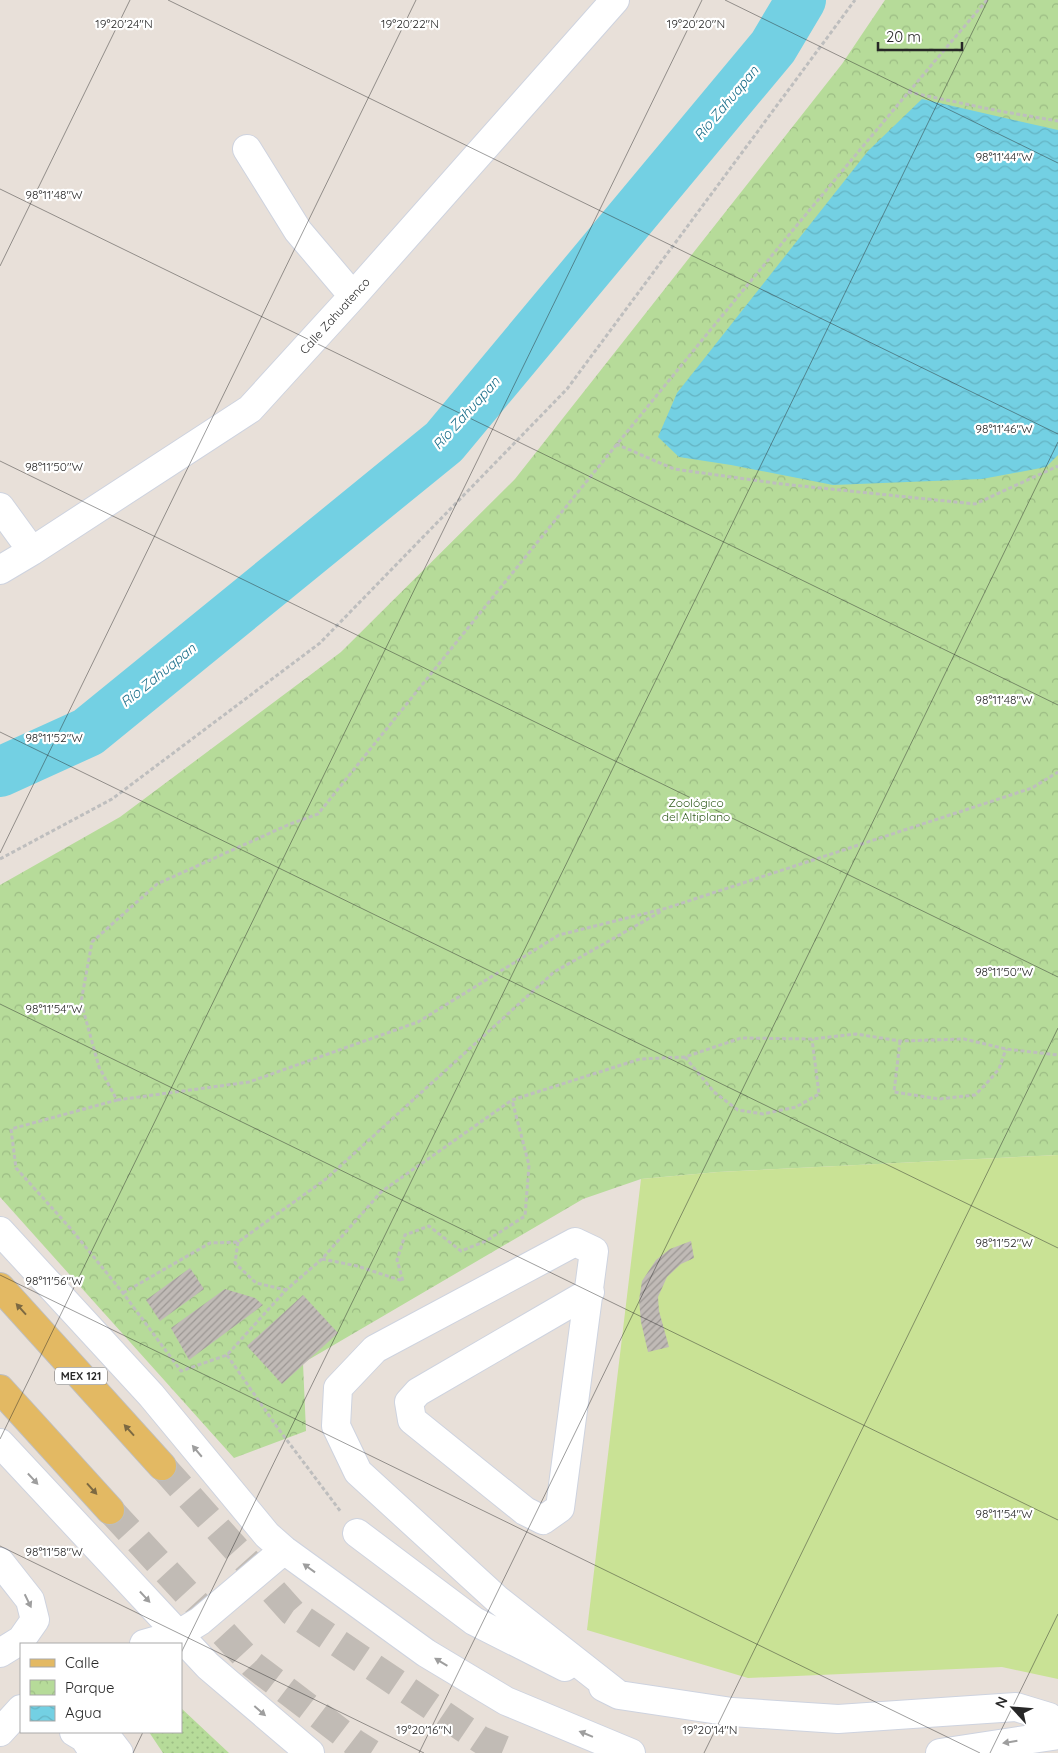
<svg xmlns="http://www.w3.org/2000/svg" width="1058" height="1753" viewBox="0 0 1058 1753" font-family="Quicksand,sans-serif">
<defs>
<pattern id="park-crowns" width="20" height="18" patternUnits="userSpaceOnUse" patternTransform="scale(1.25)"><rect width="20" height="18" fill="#b6db99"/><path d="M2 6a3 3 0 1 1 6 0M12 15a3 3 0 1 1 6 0" fill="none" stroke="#9cbc84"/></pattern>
<pattern id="garden-dots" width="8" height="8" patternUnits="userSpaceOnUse" patternTransform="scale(1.25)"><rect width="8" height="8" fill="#b6db99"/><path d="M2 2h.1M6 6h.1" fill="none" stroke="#9cbc84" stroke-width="1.8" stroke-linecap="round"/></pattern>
<pattern id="water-waves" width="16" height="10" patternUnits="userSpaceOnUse" patternTransform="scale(1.25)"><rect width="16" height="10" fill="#73d0e3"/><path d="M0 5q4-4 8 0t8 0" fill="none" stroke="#64b3c3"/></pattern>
<pattern id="building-hatch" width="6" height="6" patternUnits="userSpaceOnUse" patternTransform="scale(1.25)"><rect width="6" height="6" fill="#c0bab6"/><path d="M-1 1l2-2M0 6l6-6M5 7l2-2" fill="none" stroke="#9c9794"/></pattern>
</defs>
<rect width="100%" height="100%" fill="#e8e0d9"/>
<path fill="url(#park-crowns)" d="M885,0H1058V1155L718,1172L641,1179L583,1199L303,1363L306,1431L234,1458L0,1197V885L120,817L341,652L515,479L842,64Z"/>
<path fill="url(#garden-dots)" d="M181,1708L229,1753H163L149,1732H181Z"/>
<path fill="#c9e295" d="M1058,1155V1679L1002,1667L748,1678L587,1630L641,1179L718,1172Z"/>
<path fill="url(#water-waves)" d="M922,99L1058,130V455L1046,467L982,479L833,485L731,465L679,457L658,437L677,393L868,151Z"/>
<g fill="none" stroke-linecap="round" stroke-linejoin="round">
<path stroke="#73d0e3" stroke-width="50" d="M0,772L88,732L444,442L773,47L801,0"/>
</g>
<path fill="url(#building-hatch)" d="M691,1241L694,1258L681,1264L667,1277L658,1297L659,1311L669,1347L648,1352L641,1322L639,1300L642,1281L656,1260L670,1249Z
M190,1268L204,1289L160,1321L146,1300Z
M225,1289L255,1298L263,1305L189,1360L171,1328Z
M303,1295L338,1333L282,1384L247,1346Z"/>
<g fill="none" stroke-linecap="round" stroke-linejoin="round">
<path stroke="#c1bbb5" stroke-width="28" stroke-dasharray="28 14" stroke-linecap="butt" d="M162,1466L292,1612L481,1740L512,1753
M110,1510L253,1665L355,1743L371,1753"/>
<defs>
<path id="minor" d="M247,149L298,231L353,296
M0,507L32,551
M0,570L32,551L250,409L353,296L615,0
M0,1231L151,1395L267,1535L284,1550L426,1653L506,1701L631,1753
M590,1292L418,1392L409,1402L412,1420L525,1511L543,1520L560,1508L594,1251L575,1242L375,1349L338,1388L336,1426L358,1472L498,1600L619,1695
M0,1443L208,1666L310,1753
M357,1533L474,1621L565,1667
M0,1562L30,1600L35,1620L21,1640L0,1653
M144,1644L179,1634L200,1621L284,1550
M603,1687L619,1695L732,1712L838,1719L1016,1707L1049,1717L1058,1726
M0,1732L21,1709
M74,1732L84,1738L94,1753
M103,1732L119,1753
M940,1753L1058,1735"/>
<path id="major" d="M0,1287L162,1466
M0,1389L110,1510"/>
</defs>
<use href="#minor" stroke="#ced3df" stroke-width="30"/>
<use href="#major" stroke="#bebebe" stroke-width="30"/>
<path stroke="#bebebe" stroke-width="3" stroke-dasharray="4 2.5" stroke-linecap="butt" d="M987,0C758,267 538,541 318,814L290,824L157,884L92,942L81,1002L99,1067L117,1100L11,1129L16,1168L71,1229L123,1293L181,1371L227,1355L286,1290L322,1259L381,1192L512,1100L640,1059L685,1057L741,1038L812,1039L856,1034L900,1041L964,1039L1006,1049L1058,1055
M908,92L999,111L1058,121
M616,444L674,469L782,484L975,504L1058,466
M0,859L112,799L320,643L567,389L855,0
M900,1041L894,1092L939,1099L975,1095L986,1084L999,1069L1006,1049
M685,1057L714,1092L738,1110L763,1114L796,1107L819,1094L812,1039
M117,1100L249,1082L418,1022L559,935L667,908L1032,788L1058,772
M238,1242L235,1263L256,1283L286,1290
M322,1259L357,1266L403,1281L397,1260L405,1235L429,1226L461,1251L486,1241L525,1216L529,1165L512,1100
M123,1293L210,1243L238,1242L326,1179L554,972L662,911
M227,1355L277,1427L341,1512"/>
<use href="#minor" stroke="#fff" stroke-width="28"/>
<use href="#major" stroke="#e3b963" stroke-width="28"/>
</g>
<defs><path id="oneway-solid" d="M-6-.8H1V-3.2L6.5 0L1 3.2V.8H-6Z" transform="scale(1.25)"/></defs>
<g fill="#7c6942">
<use href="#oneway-solid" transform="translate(21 1309) rotate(-132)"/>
<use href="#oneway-solid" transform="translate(129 1430) rotate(-132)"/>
<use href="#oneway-solid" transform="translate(92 1489) rotate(48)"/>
</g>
<g fill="#9e9e9e">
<use href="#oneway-solid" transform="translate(197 1451) rotate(-130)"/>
<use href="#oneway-solid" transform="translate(33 1479) rotate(47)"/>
<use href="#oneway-solid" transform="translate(309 1568) rotate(-144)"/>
<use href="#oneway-solid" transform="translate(145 1597) rotate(47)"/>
<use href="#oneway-solid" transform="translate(28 1601) rotate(64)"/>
<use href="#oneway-solid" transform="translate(441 1662) rotate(-149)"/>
<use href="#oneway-solid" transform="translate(260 1711) rotate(41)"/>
<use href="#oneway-solid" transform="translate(586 1734) rotate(-158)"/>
<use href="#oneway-solid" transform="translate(1010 1742) rotate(171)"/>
</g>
<path fill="none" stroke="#272727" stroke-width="1" stroke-opacity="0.45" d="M168,0L1058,434M725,0L1058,163M0,189L1058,705M0,266L130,0M0,461L1058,977M0,732L1058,1248M0,853L416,0M0,1004L1058,1520M0,1275L980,1753M0,1439L702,0M0,1546L424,1753M181,1653L988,0M133,1753L143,1732M419,1753L1058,442M704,1753L1058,1028M990,1753L1058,1614"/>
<g text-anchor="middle" stroke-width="4.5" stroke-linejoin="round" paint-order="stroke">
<rect fill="#fff" stroke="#686868" stroke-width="1" x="55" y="1367.5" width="52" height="17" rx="4"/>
<g font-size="11" font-weight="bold" fill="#272727">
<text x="81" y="1380">MEX 121</text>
</g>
<g font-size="12" fill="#272727" stroke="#fff">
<text transform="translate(335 316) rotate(-48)" y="4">Calle Zahuatenco</text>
</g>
<g font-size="12" fill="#315c1e" stroke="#fff">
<text x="696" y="807">Zoológico<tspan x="696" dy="14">del Altiplano</tspan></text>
</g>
<g font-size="14" font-style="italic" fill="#186d89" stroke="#fff">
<text transform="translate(726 103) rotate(-50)" y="5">Río Zahuapan</text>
<text transform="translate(466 413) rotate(-48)" y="5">Río Zahuapan</text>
<text transform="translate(158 675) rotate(-39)" y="5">Río Zahuapan</text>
</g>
</g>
<g font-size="12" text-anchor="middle" fill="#272727" stroke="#fff" stroke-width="4.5" stroke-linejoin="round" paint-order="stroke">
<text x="124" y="28">19°20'24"N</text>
<text x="410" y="28">19°20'22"N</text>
<text x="696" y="28">19°20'20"N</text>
<text x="1004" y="161">98°11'44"W</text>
<text x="54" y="199">98°11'48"W</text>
<text x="1004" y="433">98°11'46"W</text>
<text x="54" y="471">98°11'50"W</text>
<text x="1004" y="704">98°11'48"W</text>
<text x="54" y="742">98°11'52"W</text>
<text x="1004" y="976">98°11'50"W</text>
<text x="54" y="1013">98°11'54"W</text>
<text x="1004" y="1247">98°11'52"W</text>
<text x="54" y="1285">98°11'56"W</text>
<text x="1004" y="1518">98°11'54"W</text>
<text x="54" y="1556">98°11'58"W</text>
<text x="424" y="1734">19°20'16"N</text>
<text x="710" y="1734">19°20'14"N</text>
</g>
<rect x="20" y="1643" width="162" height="90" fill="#ffffff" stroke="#a9a9a9"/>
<rect x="30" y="1659" width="25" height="8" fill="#e3b963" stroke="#a9a9a9"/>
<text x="65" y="1668" font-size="15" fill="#272727">Calle</text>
<rect x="30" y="1680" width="25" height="15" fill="url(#park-crowns)" stroke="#a9a9a9"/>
<text x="65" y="1693" font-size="15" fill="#272727">Parque</text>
<rect x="30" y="1706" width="25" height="15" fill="url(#water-waves)" stroke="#a9a9a9"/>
<text x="65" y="1718" font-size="15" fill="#272727">Agua</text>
<g transform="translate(1013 1708) rotate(296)" stroke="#ffffff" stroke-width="4" paint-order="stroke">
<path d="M0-4L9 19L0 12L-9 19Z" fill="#272727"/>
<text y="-8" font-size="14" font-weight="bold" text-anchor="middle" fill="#272727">N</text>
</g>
<path d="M878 42v8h84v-8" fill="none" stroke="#272727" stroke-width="2.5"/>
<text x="886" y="42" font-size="15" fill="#272727" stroke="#ffffff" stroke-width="4" paint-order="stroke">20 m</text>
</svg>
